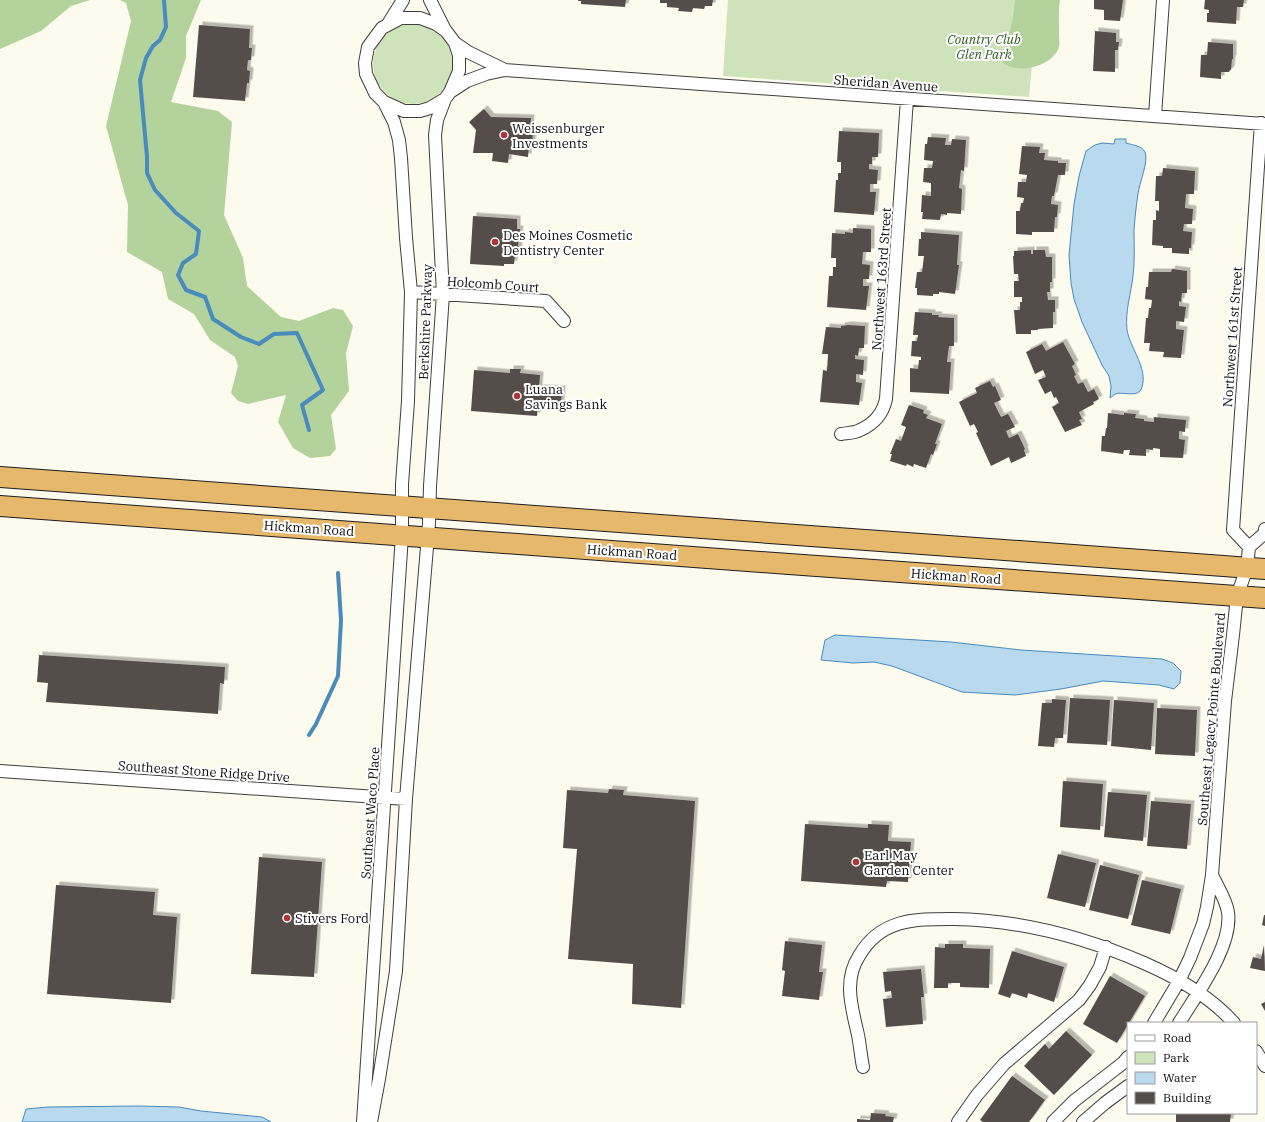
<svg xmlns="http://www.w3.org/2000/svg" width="1265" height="1122" viewBox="0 0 1265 1122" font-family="'IBM Plex Serif',serif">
<defs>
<filter id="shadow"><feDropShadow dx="3.5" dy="-3.5" stdDeviation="0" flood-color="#0004"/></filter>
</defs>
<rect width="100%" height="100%" fill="#fdfaee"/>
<path fill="#cfe3bb" d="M728,0H1038L1029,97L723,76Z
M373 64a40 40 0 1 1 80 0a40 40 0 1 1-80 0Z"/>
<path fill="#b3d29c" d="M0,0H90L71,6L41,31L0,49Z
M120,0H201L186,36V58L171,102L218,111L232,122L224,215L243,258L247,286L281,317L299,321L333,308L343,310L353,326L346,353L349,391L331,415L336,449L330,456L310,458L293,448L278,422L286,395L248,404L238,401L231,393L238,366L235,357L210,340L194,314L168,299L162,272L127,252L128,205L106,126L131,21L126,3Z
M1015,0H1060C1058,11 1059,23 1059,34C1059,38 1060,43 1059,47C1053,66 1019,75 1003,63L1004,54L1013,18Z"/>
<path fill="#b8d9ee" stroke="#488bbd" d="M1115,139H1126V143C1133,145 1142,146 1145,152C1149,161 1139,184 1138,194C1136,206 1135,218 1134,230C1134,245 1135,261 1133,276C1131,294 1125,310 1127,330C1130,348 1148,368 1142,387C1139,399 1123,391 1115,394C1113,395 1112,397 1110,398L1111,386L1109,376L1102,365L1082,322L1074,299L1071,283L1069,255L1074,204L1079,176L1086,151L1095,145L1102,143L1114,144Z
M835,635L951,642L1021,650L1162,659L1173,663L1181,671L1180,683L1174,689L1159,685L1103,681L1061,689L1015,695L962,692L892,666L874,662L853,663L821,660L825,640Z
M139,1106L179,1107L201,1111L262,1117L271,1122H22L26,1109L48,1107Z"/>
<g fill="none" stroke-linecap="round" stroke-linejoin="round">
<path stroke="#488bbd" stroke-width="4" d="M164,0L166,27L160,40L153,46L146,58L140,80L147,157V173L155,190L176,213L199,231L196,254L183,263L178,275L186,290L205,297L213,319L241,337L259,344L274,334L297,333L323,390L302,405L309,430
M309,735L316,724L338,676L341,620L338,573"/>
</g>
<path fill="#544e4a" filter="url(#shadow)" d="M578,0H626L625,7L581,4V1H578Z
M660,0H713L712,6H705L704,9L693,8L692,12L678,11L679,8L667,7V3H660Z
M1094,0H1123L1120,21L1104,20V10L1094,9Z
M1205,0H1244L1243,7H1237L1236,24L1207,22V13H1209V10L1204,9Z
M199,25L250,29L249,48H252L251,60H248L247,70L250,71L249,83H247L245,101L193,97Z
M1095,31L1116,33V42H1119L1118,50H1115V72L1093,71Z
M1208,42L1233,44V59H1232L1231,70H1230L1229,72H1221V79L1200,77L1201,55H1207Z
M484,109L491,117L531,118L530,133H533L532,145H529L528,157L509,154L508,163L492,161L493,153H473L476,130L469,122Z
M839,131L879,133L878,157H872V164H869V169L878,170L877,184H870V192H876L874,215L834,212L836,180H838V173H841V162H837Z
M928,137L946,138L945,145H951L952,139L966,140L964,171L961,170L959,188L962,189L961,214L947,213V215L941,214L940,220L922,219L923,212H921L922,195L931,196V183L923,182L924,168H932L933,161L924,160L925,144H927Z
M1022,146L1040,147L1039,153H1045L1044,160L1058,161V163H1066L1065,175H1058L1054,196H1052L1051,204L1058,205L1057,217H1055L1054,232H1032V235L1016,234V211H1020L1021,203H1023L1024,198L1017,197L1018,182H1026L1027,175L1019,174Z
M1163,168L1195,171L1194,194H1186L1185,208L1193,209L1192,224H1184L1183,231L1192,232L1191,248H1189V254L1172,253V248H1163V246L1152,245L1153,220H1156V210L1159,211V201H1155L1156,176H1162Z
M473,216L517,219V229H520L518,246H519L518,255H515L514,264H504V266L470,264Z
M853,228L871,229V252H863L862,264L870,265L869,279H863V286H869L866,310L827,307L829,276H833V267H836V258H831L832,233L845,234V232L853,233Z
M921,232L959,235L957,265H959L955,294L939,292V294H933V296L917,295V288H915L917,272H922L924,256H918L919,239H921Z
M1031,250V254H1033V250H1045L1046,257H1052V282H1050V292H1047L1048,300H1055V312H1053V328L1038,329V330H1031V334H1016L1014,310H1020V302H1022V297H1014V281H1019L1018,274H1014L1013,256H1014V251Z
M1172,269L1187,271V293H1182L1181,302L1179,301V306L1186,307L1184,322L1176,321V329L1184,330L1181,358L1163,357L1164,352L1149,351L1150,343H1144L1146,318H1148L1149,308H1151L1152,300L1145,299L1146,287H1148L1149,272H1171Z
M915,312L932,313V315H939L938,317L954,318V346H949L947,362H951L949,394L910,392V368L918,369L919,360H921V357L911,356L912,341H917L918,335H913Z
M848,325L865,326L864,348H859L858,356L855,355V359L864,360L863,375L856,374V382L862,383L859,405L820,402L823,370L827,371L828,354H822L826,327L841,328V326Z
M1063,342L1075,364L1072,366L1076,375L1074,376L1078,384L1083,382L1088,392L1094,389L1099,399L1093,402L1094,404L1079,412L1082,419L1079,420L1082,425L1065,432L1052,407L1059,403L1056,397L1054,398L1051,391L1045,394L1038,380L1046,377L1043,370L1035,374L1026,352L1042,344L1046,351Z
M510,369H521L520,373L540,375L539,388L562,389L561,404L538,403L537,416L471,411L474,370L510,373Z
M990,381L993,387L995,386L1001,400L994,403L1001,417L1008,414L1015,427L1006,431L1009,438L1018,434L1025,449L1024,450L1026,456L1011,463L1009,457L991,466L976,433L978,432L974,424L970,426L959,402L977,393L975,388Z
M909,405L924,410L923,413L928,415L926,418L942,424L935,444H937L933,455L931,454L926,468L914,464L913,467L907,464L906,466L890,461L892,454H890L896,439L901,441L906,427L901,425Z
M1108,413L1124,415V413L1136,414L1135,418L1144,419V421L1154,422V417L1186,420L1185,432L1179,431V439L1185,440L1183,458L1160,457V449L1153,448V450L1146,449V456L1129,455L1130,450H1124L1123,454L1101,451L1102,436H1105L1106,428H1107Z
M39,655L225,667L224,684L220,683L218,714L46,702L48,683L37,682Z
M1070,698L1110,700L1107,745L1067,743Z
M1052,699L1066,700L1063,738H1055L1054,747L1038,746L1042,703H1052Z
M1114,700L1154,703L1151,750L1111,746Z
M1157,708L1197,710L1195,756L1155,754Z
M1063,781L1103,784L1100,830L1060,827Z
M609,789L624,790L623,795L695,801L681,1008L632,1004L633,964L568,959L577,849L563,848L567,790L608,793Z
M1108,792L1147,795L1143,841L1104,837Z
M1151,801L1191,804L1187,849L1147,846Z
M805,824L868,828V824L889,825L888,841L911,842L908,882L887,881L886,887L801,881Z
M1058,854L1096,863L1085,907L1047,898Z
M259,857L322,862L314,977L251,974Z
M1100,865L1139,875L1128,919L1089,910Z
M1142,880L1181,889L1170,934L1131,925Z
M56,885L155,892L153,915L177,917L171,1003L47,994Z
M1264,915H1265V926L1262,925Z
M785,941L822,945L819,972H823L819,1000L782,996L785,971L782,970Z
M945,944H963V948L990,949L989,988L960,987V983H948V988H934L935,947L945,948Z
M1264,945L1265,971L1250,968L1253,957L1261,959Z
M1012,951L1064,967L1054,1002L1028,993L1027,998L1012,993L1010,998L998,994Z
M921,969L924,997H921L923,1024L886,1027L883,999L892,998L891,991L885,992L883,972Z
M1110,976L1145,996L1117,1043L1083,1024Z
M1265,1002V1011L1261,1004Z
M1066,1031L1092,1055L1054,1095L1024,1066L1045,1044L1049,1049Z
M1012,1076L1045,1100L1029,1122H983L980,1120Z
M871,1113L886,1114L885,1116L894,1117L893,1122H857V1119L870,1120Z
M1176,1113H1231L1230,1122H1176Z"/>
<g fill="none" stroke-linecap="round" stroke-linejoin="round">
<defs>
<path id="minor" d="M430,0L444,28
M388,24L403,0
M455,43L468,52L505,70
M450,92L467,81L486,74L505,70L1265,124
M1155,116L1163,0
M411,292L546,301L564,321
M841,434C847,433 855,433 860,430C874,424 883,413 886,399L907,99
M1249,547L1233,530L1261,123
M0,771L406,799
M1154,1023L1179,981L1190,958L1203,924L1207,907L1212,875L1225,701L1233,635L1237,596L1247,568L1249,547L1265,533V529
M1179,1023C1196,995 1233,946 1228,912C1226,899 1217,886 1212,875
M1256,1051L1265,1066
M863,1067C861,1057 860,1045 858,1035C852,1008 843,981 859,956C881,918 916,919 954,919C1020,920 1084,937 1144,963C1176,977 1210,996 1234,1023
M363,1122L402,535V484L408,401L411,292L406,238L401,158L399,140L394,122L384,102L375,93L366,74L365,63L368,47L382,28L401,18H420L436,24L446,31L455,43L459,55V71L450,92L445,99L430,108L420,111H404L384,102
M371,1122L379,1079L396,971L406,799L429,523L430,486L443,294L435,135L437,120L445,99
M958,1122L977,1095L1004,1064L1079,1000L1090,985L1100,967L1106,947
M1053,1122L1074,1101L1123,1063L1128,1057
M1083,1122L1105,1103L1128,1086"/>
<path id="trunk" d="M0,477L1265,569
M0,506L789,564L1265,598"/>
</defs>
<use href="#minor" stroke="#3f3f3f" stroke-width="14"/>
<use href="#trunk" stroke="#1d1d1d" stroke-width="22"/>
<use href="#minor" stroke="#fff" stroke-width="12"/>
<use href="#trunk" stroke="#e6b86c" stroke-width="20"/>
</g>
<g fill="#ab3538" stroke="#fff" stroke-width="1.5">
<circle cx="504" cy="135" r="4"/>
<circle cx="495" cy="242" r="4"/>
<circle cx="517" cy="396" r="4"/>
<circle cx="856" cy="862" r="4"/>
<circle cx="287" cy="918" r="4"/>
</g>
<g text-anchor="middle" stroke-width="4" stroke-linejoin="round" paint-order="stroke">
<g font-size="13" font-style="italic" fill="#2f5c25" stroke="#fff">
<text x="984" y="44">Country Club<tspan x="984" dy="15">Glen Park</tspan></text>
</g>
<g font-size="13" fill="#0c0c0c" stroke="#fff">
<text transform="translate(886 83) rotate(4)" y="5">Sheridan Avenue</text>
<text transform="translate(881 279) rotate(-86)" y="5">Northwest 163rd Street</text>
<text transform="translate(493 284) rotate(4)" y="5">Holcomb Court</text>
<text transform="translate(425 322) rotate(-88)" y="5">Berkshire Parkway</text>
<text transform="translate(1232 337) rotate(-86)" y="5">Northwest 161st Street</text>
<text transform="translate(309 528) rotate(4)" y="5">Hickman Road</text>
<text transform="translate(632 552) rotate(4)" y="5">Hickman Road</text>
<text transform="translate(956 576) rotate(4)" y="5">Hickman Road</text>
<text transform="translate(1211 719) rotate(-85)" y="5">Southeast Legacy Pointe Boulevard</text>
<text transform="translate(204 771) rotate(4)" y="5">Southeast Stone Ridge Drive</text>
<text transform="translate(370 813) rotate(-86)" y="5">Southeast Waco Place</text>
</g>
<g font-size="13" fill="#0c0c0c" stroke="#fff" text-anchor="start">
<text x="512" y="133">Weissenburger<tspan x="512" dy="15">Investments</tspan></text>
<text x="503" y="240">Des Moines Cosmetic<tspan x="503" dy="15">Dentistry Center</tspan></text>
<text x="525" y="394">Luana<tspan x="525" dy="15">Savings Bank</tspan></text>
<text x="864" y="860">Earl May<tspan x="864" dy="15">Garden Center</tspan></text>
<text x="295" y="923">Stivers Ford</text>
</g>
</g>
<rect x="1127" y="1022" width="130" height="92" fill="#ffffff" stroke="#9e9e9e"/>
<rect x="1135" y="1035" width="20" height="6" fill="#ffffff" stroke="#9e9e9e"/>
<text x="1163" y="1042" font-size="12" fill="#0c0c0c">Road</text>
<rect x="1135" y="1052" width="20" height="12" fill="#cfe3bb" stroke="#9e9e9e"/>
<text x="1163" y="1062" font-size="12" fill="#0c0c0c">Park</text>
<rect x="1135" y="1072" width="20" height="12" fill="#b8d9ee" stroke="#9e9e9e"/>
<text x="1163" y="1082" font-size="12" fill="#0c0c0c">Water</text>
<rect x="1135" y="1092" width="20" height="12" fill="#544e4a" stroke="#9e9e9e"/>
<text x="1163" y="1102" font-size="12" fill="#0c0c0c">Building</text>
</svg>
